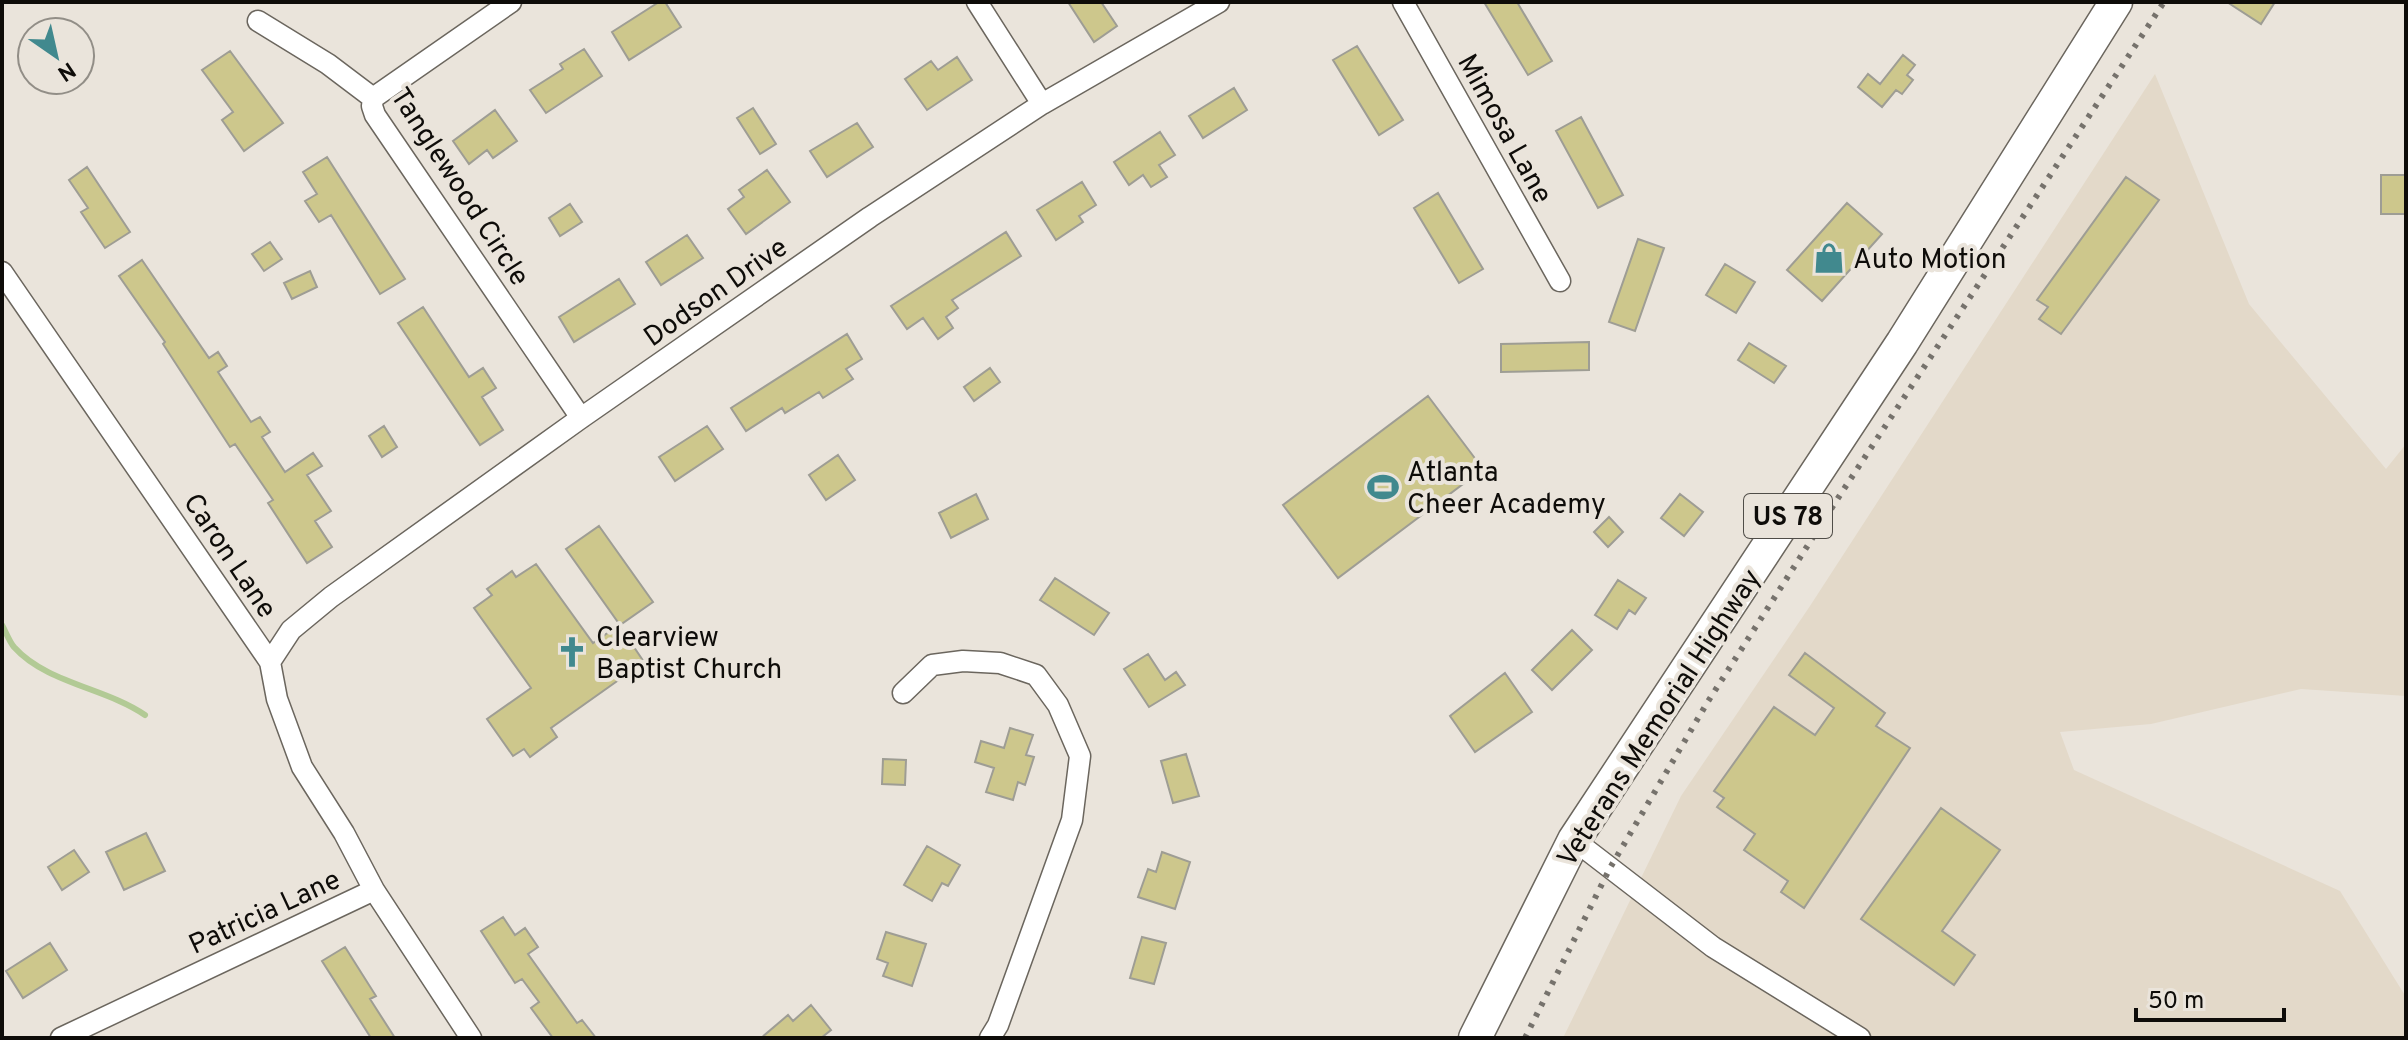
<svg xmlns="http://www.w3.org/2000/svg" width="2408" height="1040" viewBox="0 0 2408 1040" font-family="Overpass,sans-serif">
<rect width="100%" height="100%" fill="#eae4db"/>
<path fill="#e3d9c9" d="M2155,74L2249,304L2386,469L2406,444V696L2301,689L2151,724L2060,732L2074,770L2340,891L2406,997V1038H1563L1681,796L1810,606Z"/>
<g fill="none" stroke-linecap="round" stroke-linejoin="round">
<path stroke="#b2ca95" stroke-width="6" d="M2,625C6,632 9,641 14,647C46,683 106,688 145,715"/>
</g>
<path fill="#cdc78c" stroke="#9e9d94" stroke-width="2" d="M659,2H665L681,27L629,60L612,32Z
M1068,2H1101L1117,26L1094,42Z
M1484,2H1517L1552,61L1528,75Z
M2227,2H2275L2261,24Z
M1357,46L1403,120L1379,135L1333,60Z
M584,49L602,76L546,113L530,90L563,69L560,64Z
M230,51L283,123L244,151L222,120L233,112L202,70Z
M1903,55L1915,65L1907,75L1913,80L1902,94L1896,90L1882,107L1858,87L1868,74L1880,84Z
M957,57L972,80L927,110L905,79L931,61L938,70Z
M1234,88L1247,110L1203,138L1189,116Z
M753,108L776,144L760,154L737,118Z
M495,110L517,141L493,158L487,150L469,164L453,141Z
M1581,117L1623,195L1598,208L1556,131Z
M857,123L873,147L827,177L810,151Z
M1160,132L1175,155L1159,165L1167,177L1151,187L1143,175L1129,185L1114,162Z
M327,157L405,279L380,294L331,215L319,222L305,201L317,194L303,172Z
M87,167L130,232L105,248L81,212L88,208L69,180Z
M767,170L790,202L746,234L728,209L744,197L739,190Z
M2381,175H2406V214H2381Z
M2126,177L2159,200L2061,334L2039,319L2048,307L2037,300Z
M1082,182L1096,205L1079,216L1083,222L1056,240L1037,210Z
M1438,193L1483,269L1459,283L1414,208Z
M1847,203L1882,234L1822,301L1787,270Z
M570,204L582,222L560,236L549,218Z
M1006,232L1021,256L952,300L958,308L946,317L953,328L938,339L923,318L907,329L891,306Z
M687,235L703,258L661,285L646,262Z
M1638,239L1664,248L1635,331L1609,322Z
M270,242L282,259L264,271L252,254Z
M142,260L209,358L218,352L227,366L218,372L251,422L260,417L270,432L262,437L285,472L313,453L322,466L307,475L331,511L315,521L332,547L307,563L268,503L273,500L235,444L230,447L163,344L165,342L119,276Z
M1725,264L1755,282L1736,313L1706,295Z
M310,271L317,287L292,299L284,283Z
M619,279L635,304L574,342L559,317Z
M423,307L469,377L483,368L496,388L482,397L503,430L480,445L398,323Z
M847,334L862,359L846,369L853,379L823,398L819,392L785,413L782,408L746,431L731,408Z
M1589,342V370L1501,372V344Z
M1749,343L1786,366L1774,383L1738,360Z
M990,368L1000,382L974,401L964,387Z
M1428,396L1483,469L1338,578L1283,505Z
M384,426L397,447L382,457L369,436Z
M707,426L723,449L675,481L659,457Z
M838,455L855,480L826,500L809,475Z
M976,494L988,519L951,538L939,513Z
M1680,494L1703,512L1684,536L1661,518Z
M1609,517L1623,532L1608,547L1594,532Z
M599,526L653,602L620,625L566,549Z
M536,564L593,643L619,625L644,662L551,728L557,737L530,757L524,749L513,756L487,719L531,688L474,608L492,595L487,589L512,571L516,577Z
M1055,578L1109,613L1094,635L1040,600Z
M1618,580L1646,598L1635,614L1629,610L1617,629L1595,615Z
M1572,630L1592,650L1552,690L1532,670Z
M1805,653L1885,713L1876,726L1910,748L1804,908L1781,892L1788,881L1744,850L1755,834L1717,807L1724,798L1714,791L1774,707L1815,735L1834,708L1789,675Z
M1148,654L1165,680L1176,672L1185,685L1149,707L1124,669Z
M1505,673L1532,712L1475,752L1450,716Z
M1010,728L1033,735L1026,755L1034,757L1025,785L1018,782L1013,800L986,792L994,768L975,762L981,741L1004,748Z
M1186,754L1199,796L1173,803L1161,761Z
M883,759L906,760L905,785L882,784Z
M1941,808L2000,850L1942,931L1975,955L1954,985L1861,919Z
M146,833L165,871L124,890L106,852Z
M927,846L960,865L948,886L942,883L932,901L904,885Z
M74,850L89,872L62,890L48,867Z
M1162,852L1190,862L1175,909L1138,897L1148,869L1156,872Z
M503,917L515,935L525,928L538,947L528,954L577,1023L582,1020L596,1038H553L531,1008L539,1002L522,979L515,983L481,931Z
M886,932L926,944L912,986L883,976L888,963L877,959Z
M1142,937L1166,943L1154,984L1130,978Z
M50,943L67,970L23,998L6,971Z
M345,947L376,996L370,999L395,1038H371L322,961Z
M811,1005L831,1030L821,1038H761L788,1015L793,1021Z"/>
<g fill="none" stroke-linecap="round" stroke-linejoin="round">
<defs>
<path id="minor" d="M977,2L1042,104
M1403,2L1560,281
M258,21L328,64L373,98
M373,98L372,106L375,115L581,418
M373,98L511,2
M2,272L270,662L277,699L302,767L344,833L374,890L471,1038
M270,662L291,630L331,597L581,418L870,217L1042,104L1219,2
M903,693L932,665L963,661L1000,663L1036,675L1058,705L1080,756L1072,820L998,1025L990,1038
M1574,840L1713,947L1860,1038
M61,1038L374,890"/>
<path id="primary" d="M1475,1038L1574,840L1902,343L2116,2"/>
</defs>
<use href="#minor" stroke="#6b665e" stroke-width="23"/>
<use href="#primary" stroke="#6b665e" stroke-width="35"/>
<use href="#minor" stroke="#fff" stroke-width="20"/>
<use href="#primary" stroke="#fff" stroke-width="32"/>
<path stroke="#76726c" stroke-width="6" stroke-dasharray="4 8" stroke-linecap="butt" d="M1525,1038L1610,868L1707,703L1840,495L2164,2"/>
</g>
<defs>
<symbol id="shop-bare" viewBox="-9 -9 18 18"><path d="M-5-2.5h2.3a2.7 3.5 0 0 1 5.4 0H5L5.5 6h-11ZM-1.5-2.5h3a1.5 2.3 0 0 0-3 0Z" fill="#41898e" stroke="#eae4db" stroke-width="2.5" paint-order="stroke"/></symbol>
<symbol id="stadium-bare" viewBox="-9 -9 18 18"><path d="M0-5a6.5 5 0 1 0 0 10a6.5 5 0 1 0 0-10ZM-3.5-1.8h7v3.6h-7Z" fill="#41898e" stroke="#eae4db" stroke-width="2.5" paint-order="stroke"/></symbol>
<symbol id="church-bare" viewBox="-9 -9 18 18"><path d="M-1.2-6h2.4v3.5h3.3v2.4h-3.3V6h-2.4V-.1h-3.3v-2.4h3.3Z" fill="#41898e" stroke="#eae4db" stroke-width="2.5" paint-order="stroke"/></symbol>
</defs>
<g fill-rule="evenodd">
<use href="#shop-bare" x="1807" y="236" width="44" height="44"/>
<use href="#stadium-bare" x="1361" y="465" width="44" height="44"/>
<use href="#church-bare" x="550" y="630" width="44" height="44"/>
</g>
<g text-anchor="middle" stroke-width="8" stroke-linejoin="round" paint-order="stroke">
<rect fill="#eae4db" stroke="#504d48" stroke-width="2" x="1744" y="494" width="88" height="44" rx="6"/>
<g font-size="26" font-weight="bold" fill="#0e0c09">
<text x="1788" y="525">US 78</text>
</g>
<g font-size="28" fill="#0e0c09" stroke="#eae4db">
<text transform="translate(1506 128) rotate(61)" y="10">Mimosa Lane</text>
<text transform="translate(461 186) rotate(57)" y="10">Tanglewood Circle</text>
<text transform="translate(715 291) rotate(-35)" y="10">Dodson Drive</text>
<text transform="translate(231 555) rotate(56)" y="10">Caron Lane</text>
<text transform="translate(1658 717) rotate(-57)" y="10">Veterans Memorial Highway</text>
<text transform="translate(264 911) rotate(-25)" y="10">Patricia Lane</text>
</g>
<g font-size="28" fill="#0e0c09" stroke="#eae4db" text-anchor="start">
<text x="1853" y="268">Auto Motion</text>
<text x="1407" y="481">Atlanta<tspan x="1407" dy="32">Cheer Academy</tspan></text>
<text x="596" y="646">Clearview<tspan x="596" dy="32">Baptist Church</tspan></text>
</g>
</g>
<rect width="2408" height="1040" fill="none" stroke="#0e0c09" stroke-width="8"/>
<g transform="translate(56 56) rotate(146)"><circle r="38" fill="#eae4db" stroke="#928e87" stroke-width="2"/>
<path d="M0-6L14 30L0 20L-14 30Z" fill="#41898e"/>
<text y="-12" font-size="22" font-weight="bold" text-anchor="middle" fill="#0e0c09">N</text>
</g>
<path d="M2136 1008v12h148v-12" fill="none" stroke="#0e0c09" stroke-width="4"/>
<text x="2148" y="1008" font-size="24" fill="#0e0c09" stroke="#eae4db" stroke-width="6" paint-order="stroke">50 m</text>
</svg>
